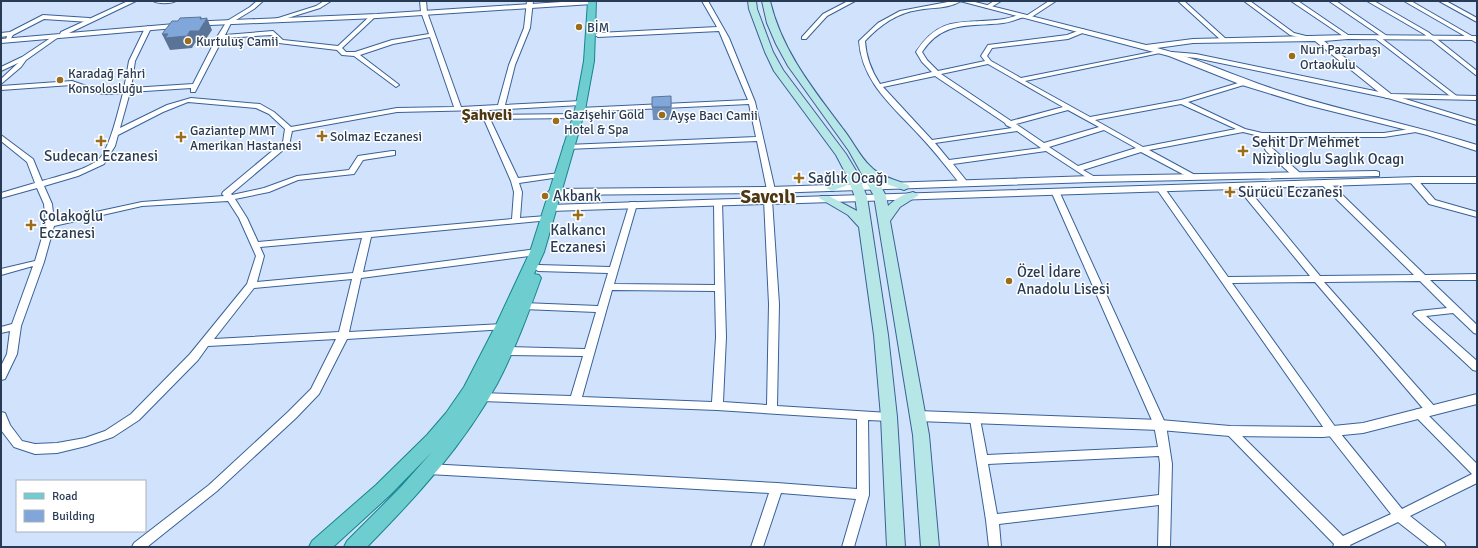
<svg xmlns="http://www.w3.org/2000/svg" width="1478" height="548" viewBox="0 0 1478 548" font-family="Signika,sans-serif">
<rect width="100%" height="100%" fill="#d1e3fc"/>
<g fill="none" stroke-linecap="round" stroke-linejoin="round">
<defs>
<path id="minor" d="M153,1H176C171,4 158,4 153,1Z
M257,1H263L254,9L231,23L225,35L273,31L283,40L338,46L371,15H375V17L342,48L346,52H355L392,40L429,34L421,12L420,1H426L427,12L461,107L498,105L509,65L524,28L527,1H533L530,28L515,65L505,105L581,101L584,103L581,105L489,110V115L577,114L580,116L577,118L490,119L518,178L560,173L564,175L560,177L519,183L522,192L520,218L547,216L551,218L550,220L371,237L363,272L537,249L541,252L537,255L361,278L349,332L503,324L506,325L508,327L506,329L347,339L319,394L296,418L217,491L147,547H132L134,543L209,485L288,412L311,389L336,339L208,346L198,360L139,420L113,437L86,446L57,453L35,454L14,447L1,430V412L5,413L10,425L22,441L35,444L57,443L85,438L105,431L131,414L190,354L247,284L256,256L239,218L228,201L142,206L54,226L44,262L21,326L17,354L5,379L1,380V366L7,354L10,331L1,333V327L12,324L33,266L1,275V269L35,261L46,224L44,204L37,188L1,198V193L35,183L27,162L1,141V135L33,159L42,181C59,176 82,171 97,161C109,153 119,108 123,93L106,94L91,92L71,85L1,90V86L72,81L92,88L106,90L124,89L129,61L145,28L148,26L151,28L135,61L131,88L193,84L217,37L227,21L250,7ZM272,35L279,43L337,50L342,55L354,56L396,87L399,85L398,84L360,55L393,44L430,37L454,107L397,108L291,127L274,112L260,104L191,98L167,105L120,128L130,92L191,88V92H195L223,38ZM188,102L256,108L269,114L285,129L283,142L223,192L222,194L224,196L142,202L54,221L52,204L44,186L78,176L104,164L115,146L118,135L163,112ZM483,110V117L511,181L514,192L512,219L258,242L247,218L235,199L269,192L298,180L354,174L363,160L395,155V151H392L358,156L349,170L297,176L264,188L232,195L231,194L289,145L292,131L397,112ZM362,238L353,273L257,282L264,256L260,247ZM352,279L339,332L214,339L254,288Z
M324,1H331L320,8L278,21L275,19L316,6Z
M702,1H708L729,38L755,102L775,190L774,192H771L767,190L757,141L567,149L563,147L567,145L756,137L749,104L580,112L577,110L580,108L748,100L719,31L598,37L595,35L598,33L717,27Z
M848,1H855L827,16L806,39H802V37L823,14Z
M953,1H961C949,9 932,7 918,10C896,13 879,26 865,41C866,57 871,70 880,84L932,72L922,62L916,52C941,13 965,25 1004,19C1010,18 1016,16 1022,14L1024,15V17C1017,19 1010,22 1003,23C970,27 943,20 922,52L927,60L938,71L985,61L981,56L988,45L1067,35L1083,29L1086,31L1085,32L1068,39L992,48L987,56L991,61L1021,78L1162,50L1163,51L1160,53L1025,81L1090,117L1181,100L1245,81L1248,83L1247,84L1188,102L1245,129L1262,133H1384L1416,128L1420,130L1416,132L1384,137H1267L1272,148L1299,172L1300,174L1296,176H1293L1266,151L1259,136L1243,132L1149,150L1195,175L1196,177L1195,179H1192L1141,152L1083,170L1095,177L1096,179L1092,181L1046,151L953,164L969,184L965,186H962C948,169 936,153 921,137C894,107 862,83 859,41L878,23L900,11ZM988,64L1063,107L1011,121L941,74ZM935,76L1005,123L1006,125L1012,128L932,140L883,87ZM1181,104L1236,129L1143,147L1095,120ZM1068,110L1099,127L1044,143L1016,124ZM1104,130L1136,148L1078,166L1049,147ZM1017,131L1041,148L949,160L935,143Z
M994,1H1001L990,8H986V6Z
M1049,1H1056L1030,18H1026V16Z
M1178,1H1184L1226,39V41H1222Z
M1244,1H1250L1294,33L1318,39L1315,41L1290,35Z
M1291,1H1298L1351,37L1346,38Z
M1329,1H1336L1390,38L1385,39Z
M1367,1H1374L1428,32L1477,71V76L1424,34Z
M1404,1H1411L1477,39V43Z
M1439,1H1446L1477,18V22Z
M43,15L89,18L92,20L89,22L44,19L13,35L10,40H6L7,36L1,37V33L10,32Z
M55,35L60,36L26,60L21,67L1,84V79L18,63L1,71V67L22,57Z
M1376,37H1380L1458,97V99H1454L1376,39Z
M1172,52L1196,54L1389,94L1477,121V125L1388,98L1196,58L1170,55V53Z
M1410,178H1416L1435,200L1477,212V217L1429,204L1410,182L1409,180Z
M1322,181H1328L1425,275L1477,274V280H1430L1477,325V334L1474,333L1453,313L1426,316L1477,361V371L1473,370L1415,316L1413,314L1415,312L1418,311L1447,308L1420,281L1324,282L1435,407L1436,410L1435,413L1431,414L1427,413L1315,282L1232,283L1336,428L1402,509L1472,474L1415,416L1414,413L1415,410L1419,409L1423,410L1477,464V483L1410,516L1444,543L1446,547H1430L1398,522L1350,545L1351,547H1333L1334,544L1224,431L1226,428L1230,427L1234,428L1343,536L1391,514L1328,434L1156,188L1157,186H1163L1228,277L1310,276L1237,187L1236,185L1237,183H1243L1320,276L1414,275L1322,185L1321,183Z
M1052,189H1058L1059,191L1166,425L1172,464L1170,547H1158L1159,505L999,524L1001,547H989L986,520L970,419L971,416L975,415L979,416L980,419L987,455L1158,447L1154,425L1051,191ZM1159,456L1160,464L1159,495L997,514L988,464Z
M765,198H768L772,200L779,304L777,406L889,413L893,414L894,417L893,420L889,421L868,420L869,495L854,547H842L856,499L781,493L763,547H751L769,493L428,474L424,472L422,469L424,466L428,464L777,483L857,489V419L717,410L481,401L477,400L476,397L477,394L481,393L571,396L583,356L504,355L500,353L499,351L500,349L504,347L585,349L596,312L523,309L518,306L523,303L598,306L608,273L538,271L534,268L538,265L610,267L630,202H636L637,204L614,284L715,285L714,202L718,200L722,202L726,337L723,402L767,405L769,304L764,200ZM612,290L715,291L716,337L712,402L582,397Z"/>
<path id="tertiary" d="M128,1H136L69,33L210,21L377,14L577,1L595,2L592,4L377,18L210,25L1,43V39L60,34L61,32Z
M960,1H971L1146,45L1193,39L1348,35L1477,36V40L1348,39L1324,41L1391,94L1477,96V100L1386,98L1315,41L1193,43L1157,48C1200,59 1241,79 1283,92C1347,112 1413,125 1477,145V151L1427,135L1307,105L1242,85L1169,56Z
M1376,171L1379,172V176L1092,182L771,193L553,195L548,192L553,189L771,187L1092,176Z
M1417,177H1477V183H1417L550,211L545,208L550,205Z
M1477,394V404L1363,433L1323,437L1230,436L1160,430L918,421L913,420L911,416L913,412L918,411L1160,420L1230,426L1323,427L1363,423Z"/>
<path id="secondary" d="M748,1H756L757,9L773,52L783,70L846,154L858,174L867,197L888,335L897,417L905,547H887L881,417L874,335L859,227L848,215L819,198L821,196H829L857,211L855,197L850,184L832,191L826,188L842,180L846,174L836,155L774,71L765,52L749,9Z
M762,1H770C782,51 813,89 843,129C852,140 860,157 870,166C879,176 896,180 908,185L910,187L904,190L878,181L886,196L888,206C895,199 903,194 913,192L919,195L900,207L890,221L929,435L939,547H921L913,435L874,196L849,151L788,66L776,44L767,23Z"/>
<path id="primary" d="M588,1H596L594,61L585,110L544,252L534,274L539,275L541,278C528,314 515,350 497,384C463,446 416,497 367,547H344L347,541L399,489L432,452L390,495L333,547H309L312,541L376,485L427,435L446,413L464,387L495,327L530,252L575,110L584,61Z"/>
</defs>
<use href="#minor" stroke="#386197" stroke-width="2"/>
<use href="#tertiary" stroke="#386197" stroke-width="2"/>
<use href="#secondary" stroke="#386197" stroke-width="2"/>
<use href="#primary" stroke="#17848e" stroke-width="2"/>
<use href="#minor" fill="#fff" fill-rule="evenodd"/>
<use href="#tertiary" fill="#fff" fill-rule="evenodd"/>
<use href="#secondary" fill="#b7e6e7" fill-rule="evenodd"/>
<use href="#primary" fill="#6ecdce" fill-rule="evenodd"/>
</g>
<path fill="#6f8fbb" d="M671,96L672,120H653L652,107Z"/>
<path fill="#5a7498" d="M201,17L204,23L207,18L212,30L204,42L195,43L192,48L170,50L162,34L190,31Z"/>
<path fill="#81a6d9" stroke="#5a7498" d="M201,17L200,19L207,18L199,31H190L187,36L165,38L168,34H162L172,21H178L180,18Z
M671,96V107H652V97Z"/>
<g fill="#9a6c1c" stroke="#fff" stroke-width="1.5">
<circle cx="579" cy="27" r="4"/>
<circle cx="188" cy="41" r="4"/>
<circle cx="1292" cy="56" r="4"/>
<circle cx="60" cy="80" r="4"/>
<circle cx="662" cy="115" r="4"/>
<circle cx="556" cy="121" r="4"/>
<path d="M320 130h4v4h4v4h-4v4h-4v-4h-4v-4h4z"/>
<path d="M179 131h4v4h4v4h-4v4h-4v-4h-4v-4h4z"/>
<path d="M99 135h4v4h4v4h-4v4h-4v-4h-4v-4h4z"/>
<path d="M1241 145h4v4h4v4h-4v4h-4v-4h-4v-4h4z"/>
<path d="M797 172h4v4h4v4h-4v4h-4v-4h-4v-4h4z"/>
<path d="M1228 186h4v4h4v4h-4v4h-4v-4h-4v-4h4z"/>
<circle cx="545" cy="196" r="4"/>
<path d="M576 209h4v4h4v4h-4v4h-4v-4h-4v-4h4z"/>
<path d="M29 219h4v4h4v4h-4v4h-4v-4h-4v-4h4z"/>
<circle cx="1009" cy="281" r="4"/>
</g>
<g text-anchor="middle" stroke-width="3" stroke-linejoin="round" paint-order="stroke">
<g font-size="13" fill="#293b54" stroke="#fff" text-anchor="start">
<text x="587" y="32">BİM</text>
<text x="196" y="46">Kurtuluş Camii</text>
<text x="1300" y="54">Nuri Pazarbaşı<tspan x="1300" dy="15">Ortaokulu</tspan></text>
<text x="68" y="78">Karadağ Fahri<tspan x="68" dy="15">Konsolosluğu</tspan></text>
<text x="564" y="119">Gazişehir Gold<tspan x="564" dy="15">Hotel &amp; Spa</tspan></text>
<text x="670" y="120">Ayşe Bacı Camii</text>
<text x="190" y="135">Gaziantep MMT<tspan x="190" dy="15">Amerikan Hastanesi</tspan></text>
<text x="330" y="141">Solmaz Eczanesi</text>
</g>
<g font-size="15" fill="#293b54" stroke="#fff" text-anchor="start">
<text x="1252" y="147">Sehit Dr Mehmet<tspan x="1252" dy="17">Niziplioglu Saglık Ocagı</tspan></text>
<text x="101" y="161" text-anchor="middle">Sudecan Eczanesi</text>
<text x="808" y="183">Sağlık Ocağı</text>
<text x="1238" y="197">Sürücü Eczanesi</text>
<text x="553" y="201">Akbank</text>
<text x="39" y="221">Çolakoğlu<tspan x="39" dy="17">Eczanesi</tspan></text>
<text x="578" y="235" text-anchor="middle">Kalkancı<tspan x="578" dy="17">Eczanesi</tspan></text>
<text x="1017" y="277">Özel İdare<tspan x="1017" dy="17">Anadolu Lisesi</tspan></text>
</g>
<g font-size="16" font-weight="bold" fill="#4e3814" stroke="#fff">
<text x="487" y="120">Şahveli</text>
</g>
<g font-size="19" font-weight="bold" fill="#4e3814" stroke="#fff">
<text x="768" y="203">Savcılı</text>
</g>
</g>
<rect width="1478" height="548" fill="none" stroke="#293b54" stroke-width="4"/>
<rect x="16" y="480" width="130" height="52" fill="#ffffff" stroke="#a9b1bb"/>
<rect x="24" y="493" width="20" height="6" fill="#6ecdce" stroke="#a9b1bb"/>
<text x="52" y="500" font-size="12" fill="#293b54">Road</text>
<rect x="24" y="510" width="20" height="12" fill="#81a6d9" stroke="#a9b1bb"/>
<text x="52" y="520" font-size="12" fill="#293b54">Building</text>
</svg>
